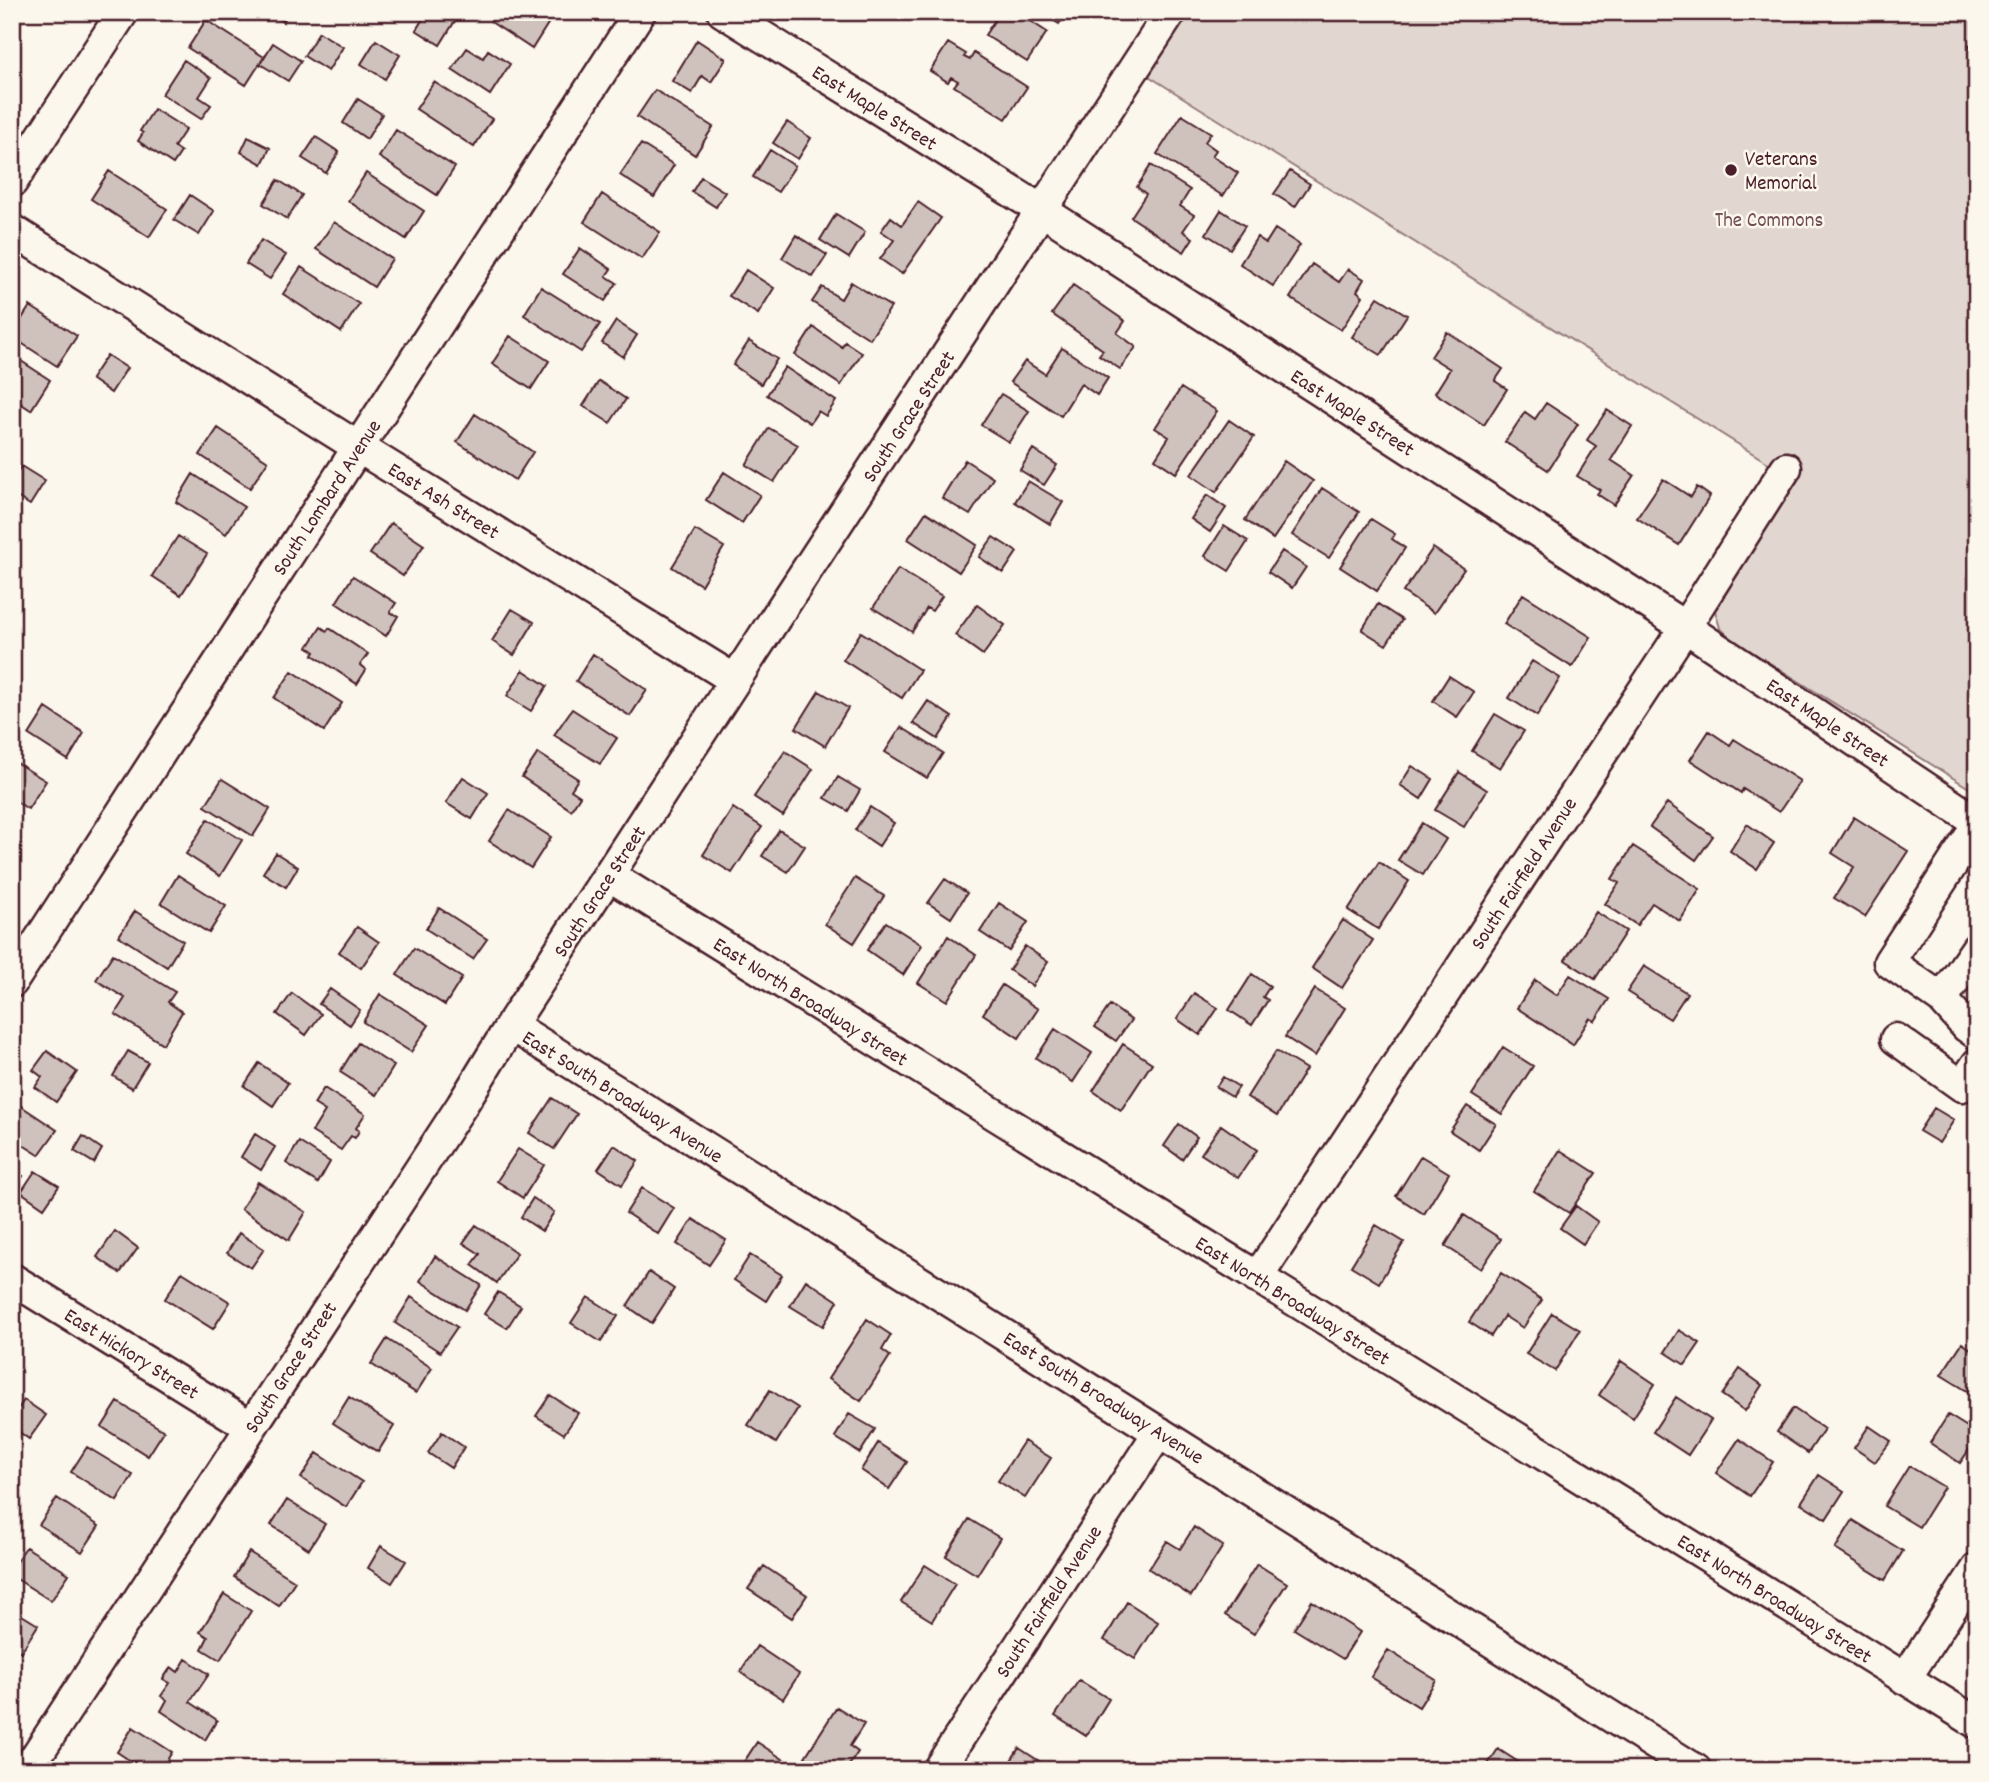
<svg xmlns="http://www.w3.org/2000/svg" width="1989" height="1782" viewBox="0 0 1989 1782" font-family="Dekko,sans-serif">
<rect width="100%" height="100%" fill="#fbf7ec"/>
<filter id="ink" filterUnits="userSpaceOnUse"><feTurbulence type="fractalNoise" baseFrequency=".0143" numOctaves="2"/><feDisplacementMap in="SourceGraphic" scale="14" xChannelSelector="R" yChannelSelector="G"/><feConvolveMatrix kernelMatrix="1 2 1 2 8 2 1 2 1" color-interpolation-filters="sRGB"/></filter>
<g filter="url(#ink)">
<path fill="#e2d7d0" stroke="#967b7e" stroke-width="2" d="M1188,12H1977V793L1733,640L1720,628L1715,611L1797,481L1147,75Z"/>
<path fill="#cfc2bc" stroke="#4a1f2b" stroke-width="2" d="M268,12H289L283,22Z
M427,12H442L455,21L440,45L416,30Z
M497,12H533L549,22L532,49L491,22Z
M1000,12H1016L1047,32L1027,62L985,35Z
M1040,12H1067L1059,24Z
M206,20L264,57L246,85L188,48Z
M319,32L343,47L328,71L304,56Z
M376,40L400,55L385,79L361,64Z
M697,40L726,59L711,82L702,76L692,93L672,81Z
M273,43L301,61L288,81L260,64Z
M948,43L966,54L964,57L970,60L974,53L1027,87L1006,119L954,86L958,81L951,77L948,82L930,71Z
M1977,43V80L1969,45Z
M467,48L483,58L488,50L510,64L490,95L452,70Z
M184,60L211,78L199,97L211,105L201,119L162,94Z
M434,82L492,119L474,147L416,109Z
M655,90L713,127L695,155L637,117Z
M358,99L382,114L367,139L343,123Z
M154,109L186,129L174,147L181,152L173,164L138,141L143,133L140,131Z
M1182,115L1211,133L1205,142L1216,150L1212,156L1238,173L1223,196L1157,154Z
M787,122L811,138L798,159L773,143Z
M396,130L455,167L437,195L379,157Z
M248,137L270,148L262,164L241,152Z
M316,137L339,152L326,173L302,158Z
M641,144L674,165L654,197L620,175Z
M770,150L795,166L778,192L753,177Z
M1151,165L1190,190L1180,206L1194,215L1183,231L1193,238L1184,252L1131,217L1146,194L1137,187Z
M109,171L167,209L149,237L91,199Z
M1290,171L1310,184L1295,207L1274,194Z
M366,173L424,211L406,239L348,201Z
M701,177L725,192L716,207L692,192Z
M278,180L302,195L287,219L263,204Z
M602,194L660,232L642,259L584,222Z
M190,195L214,211L199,235L174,220Z
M918,202L941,218L902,274L880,259L894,240L881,231L891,217L902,225Z
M1221,210L1245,226L1230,249L1206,234Z
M836,214L865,232L849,258L820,240Z
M334,222L392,259L374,287L316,249Z
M1275,229L1300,245L1273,286L1240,264L1257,237L1266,243Z
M796,235L827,255L813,277L782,258Z
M261,240L286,255L270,279L246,264Z
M580,248L611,269L606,276L617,283L605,301L563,274Z
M1312,264L1339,282L1348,269L1364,279L1357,291L1363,296L1341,330L1290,298Z
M301,267L359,304L341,332L283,294Z
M746,270L774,288L758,314L729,296Z
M851,282L891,307L870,339L812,302L822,287L841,299Z
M1073,285L1125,321L1117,333L1136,347L1120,369L1099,355L1103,350L1052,314Z
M541,287L600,324L581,352L524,315Z
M1378,297L1407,315L1381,355L1352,337Z
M30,306L77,336L57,366L12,337V334Z
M616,321L637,335L623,357L602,343Z
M813,327L842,347L845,342L862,353L841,385L795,355Z
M1447,332L1503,369L1495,381L1507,389L1484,425L1435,393L1450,369L1431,357Z
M510,336L549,361L531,389L492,364Z
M749,341L777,359L761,384L733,365Z
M1062,348L1108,378L1097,395L1081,384L1061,416L1010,382L1025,361L1045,374Z
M12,355L50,380L31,410L12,398Z
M107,355L127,368L111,393L91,379Z
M785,367L836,401L826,416L818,411L810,423L767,395Z
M599,381L626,399L610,423L583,406Z
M1181,388L1217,411L1176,473L1155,459L1169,437L1155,428Z
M1001,394L1029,411L1009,442L981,425Z
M1546,403L1578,424L1548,470L1505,442L1525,412L1535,419Z
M1607,410L1632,426L1611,460L1634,475L1614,505L1597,494L1600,490L1577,476L1596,446L1587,440Z
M475,414L533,452L515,480L457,442Z
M1229,420L1254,437L1216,492L1191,475Z
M218,428L268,461L250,488L200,455Z
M769,428L798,445L774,482L746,465Z
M1033,449L1057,465L1044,485L1020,470Z
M965,460L993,478L970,515L942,498Z
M1284,461L1313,481L1273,539L1245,520Z
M21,466L45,481L30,505L12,494V480Z
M724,472L760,495L742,523L706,500Z
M193,474L244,507L226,534L176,502Z
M1663,479L1691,497L1697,487L1710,496L1679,545L1637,518Z
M1028,481L1063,502L1050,524L1015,502Z
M1322,488L1359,512L1329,558L1292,535Z
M1207,495L1226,508L1210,532L1191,519Z
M926,512L977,545L959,572L908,539Z
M1371,519L1395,534L1392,539L1405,548L1377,591L1340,567Z
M391,523L424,545L403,576L370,554Z
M1224,526L1248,541L1229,571L1205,556Z
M695,530L724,547L701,585L672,567Z
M178,536L207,554L181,595L152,576Z
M993,537L1017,552L1003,573L979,557Z
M1433,548L1464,569L1434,613L1403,592Z
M1282,551L1306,567L1292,588L1268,572Z
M898,569L942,596L932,611L927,608L912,632L873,608Z
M353,576L396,603L390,612L398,616L386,636L336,603Z
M1523,594L1591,637L1572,667L1504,624Z
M1378,604L1402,620L1386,645L1362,630Z
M977,605L1005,625L983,655L955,635Z
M512,609L534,622L514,655L492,641Z
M321,627L327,631L329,628L368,654L360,665L366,670L357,684L313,655L315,652L308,647Z
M861,632L920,670L902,698L843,660Z
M593,654L647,690L630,716L576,681Z
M1532,661L1560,678L1537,716L1509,698Z
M523,670L547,686L531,711L507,696Z
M292,671L342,703L324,731L274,698Z
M1449,676L1474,692L1457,717L1433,701Z
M819,691L848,708L825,746L796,728Z
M928,701L952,717L938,739L913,723Z
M46,708L84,733L68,760L29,735Z
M572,709L617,738L600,764L554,735Z
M1495,714L1524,731L1500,768L1472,751Z
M901,727L943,753L927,778L885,752Z
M1709,731L1730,745L1734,739L1800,781L1779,812L1743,789L1741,793L1690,760Z
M785,751L813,769L783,816L754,797Z
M538,753L578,779L571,790L580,796L571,810L522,777Z
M12,760L46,781L28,809L12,799Z
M1412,766L1433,779L1421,799L1400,785Z
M1459,772L1487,790L1464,827L1435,810Z
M463,777L488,793L472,819L446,803Z
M838,777L860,790L848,811L825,798Z
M222,779L270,809L253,836L205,806Z
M1667,803L1713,836L1696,860L1650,827Z
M870,807L894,823L879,846L855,830Z
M733,808L762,827L732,873L703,855Z
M509,810L551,837L531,868L489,841Z
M1854,817L1908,851L1865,917L1834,898L1854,867L1832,853Z
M208,819L242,840L220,876L186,854Z
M1422,823L1446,839L1423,875L1398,860Z
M1747,824L1774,843L1757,869L1730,851Z
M779,830L805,846L788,872L762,856Z
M1633,846L1700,889L1680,921L1652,903L1637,925L1605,904L1619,883L1612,879Z
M276,853L298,867L286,887L263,873Z
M1379,862L1409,881L1378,929L1348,910Z
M178,875L226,906L209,933L161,903Z
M855,878L884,896L854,943L825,924Z
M945,879L967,893L951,918L928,903Z
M999,903L1028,922L1009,951L980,932Z
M439,908L487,939L473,959L426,929Z
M135,911L183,941L167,967L119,936Z
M1596,912L1626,931L1595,979L1565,960Z
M1343,920L1373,940L1342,988L1312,968Z
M886,922L922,945L903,975L867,950Z
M357,927L379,942L361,968L339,952Z
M948,936L976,955L947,1001L918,983Z
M1025,946L1048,962L1032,986L1009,970Z
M414,948L462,978L445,1005L397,975Z
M113,954L175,992L168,1002L182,1012L163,1044L115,1014L125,998L96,980Z
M1644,966L1687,993L1670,1019L1627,992Z
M1252,974L1270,986L1263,997L1268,1000L1252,1025L1229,1010Z
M1570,975L1609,999L1595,1021L1590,1018L1573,1045L1517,1008L1535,980L1557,995Z
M1002,985L1038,1009L1019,1038L983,1014Z
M330,989L360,1010L350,1025L319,1004Z
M1315,989L1345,1008L1315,1056L1285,1037Z
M292,993L321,1014L306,1035L277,1014Z
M1194,993L1218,1008L1200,1035L1177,1019Z
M380,994L429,1025L411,1052L363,1022Z
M1110,1005L1131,1020L1116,1041L1095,1027Z
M1055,1029L1092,1053L1073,1082L1036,1058Z
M358,1043L394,1066L376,1095L340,1072Z
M1123,1044L1152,1063L1121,1110L1093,1091Z
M1503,1047L1533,1066L1502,1114L1472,1095Z
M47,1051L77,1072L56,1102L35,1087L42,1077L33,1070Z
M128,1051L148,1062L132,1088L113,1076Z
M1276,1051L1306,1069L1277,1116L1247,1097Z
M259,1063L288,1083L273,1106L244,1086Z
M1223,1077L1239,1087L1232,1097L1216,1087Z
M324,1088L365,1114L356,1128L359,1131L355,1138L351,1136L341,1150L312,1132L325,1111L314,1104Z
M552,1098L577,1114L554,1149L529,1133Z
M15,1102L57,1130L39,1155L12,1138V1106Z
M1467,1106L1496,1124L1479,1150L1450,1131Z
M1934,1108L1954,1120L1939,1143L1919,1131Z
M1179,1124L1197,1137L1182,1159L1164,1146Z
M1221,1125L1257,1150L1238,1178L1201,1154Z
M255,1134L275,1147L261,1170L241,1157Z
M83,1136L102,1149L94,1163L74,1151Z
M299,1142L330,1162L318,1183L286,1163Z
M614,1145L638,1161L622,1185L598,1169Z
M518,1149L544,1165L523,1198L497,1181Z
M1560,1150L1596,1173L1569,1213L1534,1191Z
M1421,1156L1449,1173L1424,1214L1396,1196Z
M1977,1165V1183L1969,1178Z
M12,1169L23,1176L12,1192Z
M35,1171L59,1186L44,1208L21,1192Z
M258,1182L306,1212L289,1240L241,1209Z
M642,1188L674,1208L658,1234L626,1213Z
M533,1198L554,1212L542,1231L521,1217Z
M1576,1206L1598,1222L1583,1244L1560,1228Z
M1464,1215L1501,1239L1481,1269L1445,1246Z
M693,1219L726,1240L709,1265L677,1244Z
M476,1225L517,1253L497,1283L472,1265L480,1254L463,1243Z
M1376,1225L1404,1242L1379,1283L1351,1266Z
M115,1231L138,1248L120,1273L97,1257Z
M239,1233L264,1249L251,1268L227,1253Z
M750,1255L782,1275L766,1301L734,1280Z
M435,1256L481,1285L465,1310L420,1281Z
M182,1272L230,1302L213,1329L165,1299Z
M649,1272L674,1289L652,1323L627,1306Z
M1501,1273L1542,1300L1523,1328L1504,1316L1491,1336L1469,1322Z
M806,1280L838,1301L823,1326L790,1306Z
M498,1292L521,1306L507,1328L484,1314Z
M411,1297L457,1327L440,1352L395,1323Z
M588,1297L618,1316L601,1342L571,1323Z
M1552,1313L1580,1330L1555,1371L1526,1354Z
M867,1319L891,1335L882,1350L890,1356L861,1401L828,1379Z
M1679,1330L1700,1343L1685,1365L1665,1352Z
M387,1339L432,1368L416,1393L371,1364Z
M1962,1343L1977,1353V1397L1941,1375Z
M1621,1361L1655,1384L1633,1418L1599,1395Z
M1740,1369L1762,1385L1745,1411L1722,1395Z
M770,1390L798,1408L776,1443L748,1425Z
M550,1395L578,1413L564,1434L536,1416Z
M349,1397L394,1426L378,1452L333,1423Z
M1676,1397L1711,1420L1688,1455L1653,1432Z
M24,1400L46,1415L29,1439L12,1427V1418Z
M118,1402L164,1431L148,1456L102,1427Z
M1793,1408L1824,1429L1808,1453L1777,1432Z
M849,1414L875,1429L860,1453L835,1437Z
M1948,1415L1977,1433V1438L1960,1463L1930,1443Z
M1869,1426L1891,1441L1875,1462L1854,1448Z
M442,1432L464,1447L451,1468L428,1453Z
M1739,1439L1773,1462L1750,1496L1716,1473Z
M1024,1441L1051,1458L1025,1498L998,1481Z
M878,1443L907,1462L889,1489L861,1470Z
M87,1447L133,1475L117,1501L71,1472Z
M317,1453L362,1482L346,1507L301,1478Z
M1909,1466L1944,1487L1919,1527L1884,1506Z
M1819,1475L1844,1491L1826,1519L1801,1503Z
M57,1498L99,1526L82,1552L39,1525Z
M287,1500L325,1524L309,1549L271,1525Z
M969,1519L1000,1538L977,1575L946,1556Z
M1853,1520L1903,1551L1885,1580L1835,1549Z
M1194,1527L1223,1546L1191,1596L1149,1569L1167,1541L1180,1549Z
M381,1546L406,1561L392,1583L368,1568Z
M26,1547L69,1574L51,1601L12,1576V1568Z
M249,1552L295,1581L279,1606L234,1577Z
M1257,1564L1287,1583L1254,1634L1225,1615Z
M925,1565L955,1584L932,1621L901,1602Z
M764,1566L807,1595L792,1618L748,1589Z
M224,1594L251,1611L220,1660L202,1649L208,1637L200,1632Z
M1312,1601L1360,1632L1343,1659L1294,1629Z
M1127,1602L1158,1622L1135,1659L1104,1640Z
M12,1609L38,1625L21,1652L12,1647Z
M757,1646L799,1674L783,1699L740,1672Z
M1388,1650L1436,1680L1419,1707L1371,1677Z
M186,1659L209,1674L190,1702L217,1720L205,1740L161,1711L167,1700L161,1696L170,1683L163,1679L171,1667L178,1672Z
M1079,1680L1109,1699L1086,1736L1055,1716Z
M837,1707L864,1724L850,1746L858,1752L846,1770H825L805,1757Z
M133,1727L172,1752L161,1770H144L117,1752Z
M757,1742L792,1765L789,1770H750L742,1765Z
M1019,1748L1053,1770H1005Z
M1498,1749L1531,1770H1484Z"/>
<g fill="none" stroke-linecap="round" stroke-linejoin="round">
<defs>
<path id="minor" d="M723,12L1043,211L1685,627L1977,822
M12,182L123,12
M12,230L358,447L735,680
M1977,826L1889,962L1942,999L1977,948
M610,876L1977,1723
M12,982L640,12
M1942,999L1967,1027L1977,1034
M511,1025L1696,1770
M1896,1039L1962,1086L1977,1064
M1257,1278L1685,627L1786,468
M12,1279L251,1427
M1905,1679L1977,1569
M27,1770L462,1105L511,1025L735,680L1171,12
M938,1770L1159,1432"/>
</defs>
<use href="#minor" stroke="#4a1f2b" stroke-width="35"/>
<use href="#minor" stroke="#fbf7ec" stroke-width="30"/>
</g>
</g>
<circle fill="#4a1f2b" stroke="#fbf7ec" stroke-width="2.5" cx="1731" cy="170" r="7"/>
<g text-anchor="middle" stroke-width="5" stroke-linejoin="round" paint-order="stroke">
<g font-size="21" fill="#4a1f2b" stroke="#fbf7ec">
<text transform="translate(875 107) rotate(32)" y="7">East Maple Street</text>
<text transform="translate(1353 412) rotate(33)" y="7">East Maple Street</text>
<text transform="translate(908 416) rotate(-57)" y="7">South Grace Street</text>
<text transform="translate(326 497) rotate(-57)" y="7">South Lombard Avenue</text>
<text transform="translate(444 500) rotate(32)" y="7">East Ash Street</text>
<text transform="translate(1828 722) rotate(34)" y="7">East Maple Street</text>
<text transform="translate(1523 873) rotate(-57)" y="7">South Fairfield Avenue</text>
<text transform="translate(599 891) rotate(-57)" y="7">South Grace Street</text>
<text transform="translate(811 1001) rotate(32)" y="7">East North Broadway Street</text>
<text transform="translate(623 1096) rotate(32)" y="7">East South Broadway Avenue</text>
<text transform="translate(1293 1300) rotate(32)" y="7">East North Broadway Street</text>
<text transform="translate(132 1353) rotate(32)" y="7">East Hickory Street</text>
<text transform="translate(290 1367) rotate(-57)" y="7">South Grace Street</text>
<text transform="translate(1104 1397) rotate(32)" y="7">East South Broadway Avenue</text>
<text transform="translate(1775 1598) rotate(32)" y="7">East North Broadway Street</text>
<text transform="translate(1048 1601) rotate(-57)" y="7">South Fairfield Avenue</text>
</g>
<g font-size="21" fill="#4a1f2b" stroke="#fbf7ec" text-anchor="start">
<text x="1745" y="165">Veterans<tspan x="1745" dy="24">Memorial</tspan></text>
</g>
<g font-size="21" fill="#704d54" stroke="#fbf7ec">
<text x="1769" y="226">The Commons</text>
</g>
</g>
<rect width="1989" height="1782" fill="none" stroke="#fbf7ec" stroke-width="42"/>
<rect x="21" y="21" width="1947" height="1740" fill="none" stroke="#4a1f2b" stroke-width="2.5" filter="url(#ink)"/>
</svg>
